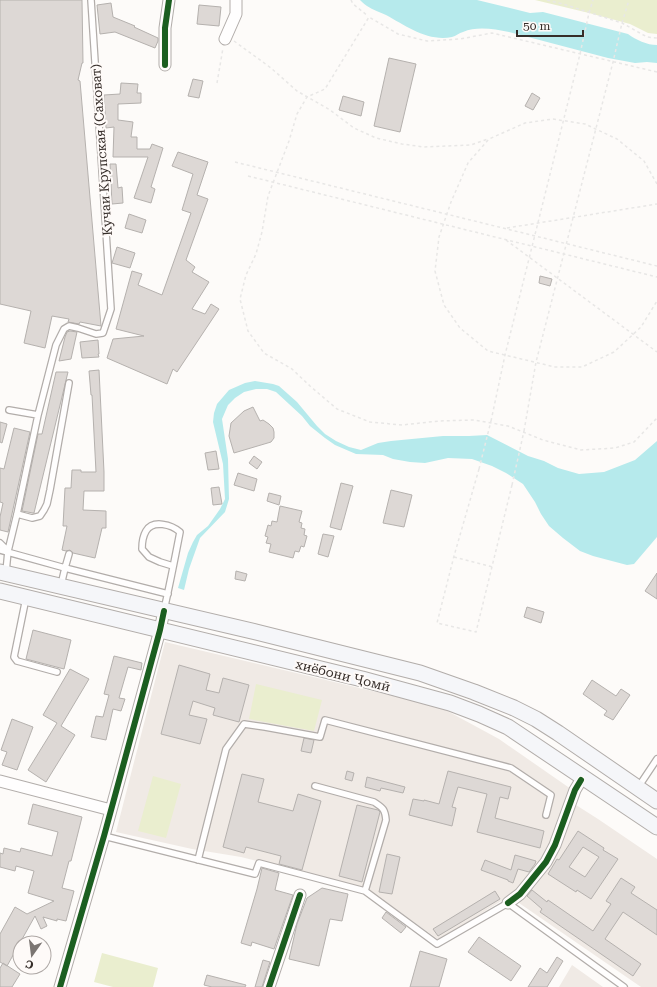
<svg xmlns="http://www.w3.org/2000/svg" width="657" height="987" viewBox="0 0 657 987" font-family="'Roboto Serif',serif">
<rect width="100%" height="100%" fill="#fdfbf9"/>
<path fill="#f0eae5" d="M165,642L440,707L499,739L571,789L558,818L549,851L517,891L439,940L366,888L241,857L192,849L116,832Z
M576,805L598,819L657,859V987H641L519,903L550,863L561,846Z
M572,965L603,987H559Z"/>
<path fill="#eaeecf" d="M535,0H657V34L648,33L630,24L589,13Z
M256,684L322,700L314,731L249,719Z
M153,776L181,784L166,838L138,831Z
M102,953L158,968L153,987H113L94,982Z"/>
<path fill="#b6eaec" d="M360,0H477L530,13L543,12L628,34C636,40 647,45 657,45V63L647,62L635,63L608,58L509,32C494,29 477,26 463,32C459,33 456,36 452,37C428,42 406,26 386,15C380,12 373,10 367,6C364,4 362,2 360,0Z
M255,381L273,384L279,386L297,402L317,426L325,434L336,441L349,447L361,450L378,443L391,441L443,436H469L487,435L528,456L544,461L558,468L579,474L604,472L635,460L657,441V537L634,564L627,565L593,556L580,551L563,538L549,526L541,514L535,502L523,484L506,473L492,466L472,459L448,458L425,463L410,462L393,459L383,455L356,454L335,445L325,438L310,426L302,416L276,392L267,389H256L244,392L235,398L228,405L222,419L228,459L229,499L225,512L200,538L189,569L184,590L178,588L188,553L193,542L197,535L208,526L220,509L225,499L223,464L213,422L214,413L217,404L229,390L245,383Z"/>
<path fill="#ddd8d5" stroke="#b5b1ae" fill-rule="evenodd" d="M0,0H82L83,63H82L78,80L80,81L101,326L80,322L79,324L68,322L69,319L52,316L45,348L24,343L31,311L0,304Z
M111,3L113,17L135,26L134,27L158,38V41L155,48L115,32L100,34L97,5Z
M199,5L221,7L219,26L197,24Z
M389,58L416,64L400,132L374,126Z
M193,79L203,81L199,98L188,96Z
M121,83L138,84L137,93H141V103L118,104V120L133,122L131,137H137V149H150L152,144L163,148L151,187L155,189L151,203L134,198L148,157H113L114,127L106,128L104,95L120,94Z
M532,93L540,98L533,110L525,106Z
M343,96L364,102L361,116L339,110Z
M178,152L208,162L197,195L208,199L186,260L195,267L192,272L209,282L192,309L205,314L211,304L219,309L177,372L173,369L167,384L107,358L113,339L144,336L116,329L132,271L142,274L138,285L162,295L191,213L182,210L193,174L172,166Z
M110,164H116L118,188L122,187L123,203L112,204Z
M129,214L146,220L142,233L125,228Z
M117,247L135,253L130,268L112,263Z
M540,276L552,279L550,286L539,283Z
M70,331L77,332L71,359L59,361L65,337L67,332Z
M98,340L99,354H98L99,357L82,358L80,342Z
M99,370L104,472V491H84L83,510L106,511V528H102L95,558L73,553L70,550L66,551L62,550L67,526H63L65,488H71L72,470H81V472H96L92,395H91L89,371Z
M56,372H68L34,513H33L22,511L38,434H42Z
M253,407L260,421L263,420L269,424L273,428L274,432V438L271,442L234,453L229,436L231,423L244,411Z
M0,422L7,424L2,443L0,442Z
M14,428L30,432L8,532L0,530V517L3,503L0,502V468L4,469Z
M216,451L219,469L208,470L205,453Z
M254,456L262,462L257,469L249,463Z
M238,473L257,479L254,491L234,485Z
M341,483L353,486L341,530L330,527Z
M219,487L222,504L213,505L211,488Z
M391,490L412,495L404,527L383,523Z
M269,493L281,496L279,505L267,501Z
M280,506L302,511L299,522L302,523L301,528L305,529L304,535L307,536L304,547L301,546L299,552L295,551L293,558L269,552L271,544L266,543L268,537L265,536L268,525L271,526L272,521L277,522Z
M323,534L334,536L328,557L318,554Z
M236,571L247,574L245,581L235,579Z
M657,573V599L645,591Z
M527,607L544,612L541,623L524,617Z
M33,630L71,640L64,669L26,659Z
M114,656L142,663L141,670L128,667L119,698L125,699L121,711L113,709L106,740L91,737L96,716L103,717L109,695L104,694Z
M179,665L210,674L206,690L219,693L223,678L249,685L239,722L213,715L215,708L193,701L189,715L207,719L200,744L161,734Z
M70,669L89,679L61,726L75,735L46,782L28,770L57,723L43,715Z
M592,680L616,696L621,689L630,695L613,720L604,715L607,711L583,694Z
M12,719L33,727L17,770L2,765L7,752L1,750Z
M304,738L314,740L311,753L301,751Z
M347,771L354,773L352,781L345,779Z
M448,771L511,787L508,799L500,797L495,818L544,831L540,848L477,832L487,794L458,787L452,807L456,808L452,826L409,815L413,799L424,801V800L439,804Z
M242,774L264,779L258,802L293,811L298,794L321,801L302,870L279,864L281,856L246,847L244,853L223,847Z
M367,777L405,787L403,793L381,788L380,791L365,787Z
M33,804L82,817L71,861H69L62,888L74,891L66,921L57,919V921L43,917L47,926L41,929L35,916L7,966L0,962V934L15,907L27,914L54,901L28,893L34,871L16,866L15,871L0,867V853L3,854L4,848L20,852L21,848L52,856L58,832L28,824Z
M357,805L378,810L380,812L362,882L339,876Z
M578,831L604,848L603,850L618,859L591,899L577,890L576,892L548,874L557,859L559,860ZM583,847L599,857L585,877L569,867Z
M387,854L400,857L392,894L379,892Z
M515,855L536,861L535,864L529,872L518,869L513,883L508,881V880L481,870L485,860L511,870Z
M262,868L279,873L275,890L293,895L274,949L252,942L251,946L241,943L257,889Z
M621,878L635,887L631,893L657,910V935L623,912L605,939L641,964L633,976L540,912L542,909L527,896L532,890L547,902L548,900L593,931L611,904L606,901Z
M322,888L348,894L342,921L330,919L319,966L289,959L297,924L307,898Z
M495,891L500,899L438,936L433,929Z
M386,912L406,927L401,933L382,918Z
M479,937L521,966L511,981L468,952Z
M420,951L447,959L439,987H410Z
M557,957L563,961L547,987H528L540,968L547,973Z
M263,960L270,962L262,987H255Z
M3,963L20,974L12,987H0V968Z
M207,975L246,985L245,987H212L204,985Z"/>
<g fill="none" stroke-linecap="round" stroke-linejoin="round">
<defs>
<path id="lane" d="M9,410L38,415
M17,514L32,518L40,516L44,510L47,504L50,490L69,383
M0,543L8,551
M0,550L65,568L168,594
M6,572L8,551L17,514L38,415L56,345L64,329L69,326L78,328L96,334L103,333L111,309L91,0
M61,585L65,568L69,554
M26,598L14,657L17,661L57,672
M164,610C170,584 175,558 180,532C172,525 153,519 146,531C143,536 142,543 142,549L149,557L160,562L173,566
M315,786L374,802C383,808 385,809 386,820L365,891
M639,786L657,759
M104,836L255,874L259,863L365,891L437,944L508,903L624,987
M198,860L226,749L244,724L265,727L320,737L325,720L511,768L551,795L546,815"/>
<path id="street" d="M225,39L236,14V0
M165,65V28L169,0
M0,781L111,810
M508,903L520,894L546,862L555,845L575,790L581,780
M60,987L104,836L160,630L164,611
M269,987L300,895"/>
<path id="secondary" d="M0,572L256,632L420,673L474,692L514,708L536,719L558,733L657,801
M0,591L362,679L450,703L479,714L508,727L657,827"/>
</defs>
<use href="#lane" stroke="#b2adaa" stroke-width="8"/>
<use href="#street" stroke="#b2adaa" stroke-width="13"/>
<use href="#secondary" stroke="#b2adaa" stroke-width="17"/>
<path stroke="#e8e7e6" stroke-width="1.5" stroke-dasharray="3 3" stroke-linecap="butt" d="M351,0L353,4L368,16
M547,0L563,4L622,23L647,37L657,38
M234,41L271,68L297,91L330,110L354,128L376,138L402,144L424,147L471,145L488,139
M657,72L492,33L460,39L427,41L398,34L369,17L325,89L307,97L297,114L289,141L268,196L262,232L256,254L246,275L240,299L248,331L264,353L292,369L310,386L337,409L370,422L402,425L439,421L474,420L508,426L543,440L581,450L615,448L634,442L657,418
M217,83L223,48
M235,162L657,266
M248,176L657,277
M657,184L644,161L617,139L585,124L553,119L525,123L489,139L468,163L451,202L439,237L435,271L444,305L460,328L488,351L555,367H582L614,352L641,327L657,301
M507,228L657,204
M506,240L657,352
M491,421L505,355L580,54L589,13L593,0
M524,431L536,362L613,62L622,23L629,0
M479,469L454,556L437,623L476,632L512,485
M454,557L493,567"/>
<use href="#lane" stroke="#fffefe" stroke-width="5.5"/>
<use href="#street" stroke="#fffefe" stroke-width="11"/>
<use href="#secondary" stroke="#f5f6f9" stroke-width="15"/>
<path stroke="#e8e7e6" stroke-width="1.5" stroke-dasharray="3 3" stroke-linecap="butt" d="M479,469L491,421
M512,485L524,431"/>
<defs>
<path id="cycleway" d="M165,65V28L169,0
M508,903L520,894L546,862L555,845L575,790L581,780
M60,987L104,836L160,630L164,611
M269,987L300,895"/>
</defs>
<use href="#cycleway" stroke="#fefaf8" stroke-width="8"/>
<use href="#cycleway" stroke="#1b5e20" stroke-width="6"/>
</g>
<g text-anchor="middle" stroke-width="4" stroke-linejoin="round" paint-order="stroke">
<g font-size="13" fill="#352d29" stroke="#fefaf8">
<text transform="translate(101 150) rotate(-94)" y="5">Кучаи Крупская (Саховат)</text>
<text transform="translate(343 675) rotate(14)" y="5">хиёбони Ҷомӣ</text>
</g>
</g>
<g transform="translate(32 955) rotate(194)"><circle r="19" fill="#fefaf8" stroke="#aea8a5"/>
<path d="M0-3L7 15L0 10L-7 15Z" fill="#7b7572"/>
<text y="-6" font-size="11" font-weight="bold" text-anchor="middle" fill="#352d29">С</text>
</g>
<path d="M517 30v6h66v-6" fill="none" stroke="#352d29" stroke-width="2"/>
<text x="523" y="30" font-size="12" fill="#352d29" stroke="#fefaf8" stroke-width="3" paint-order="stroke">50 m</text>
</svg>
